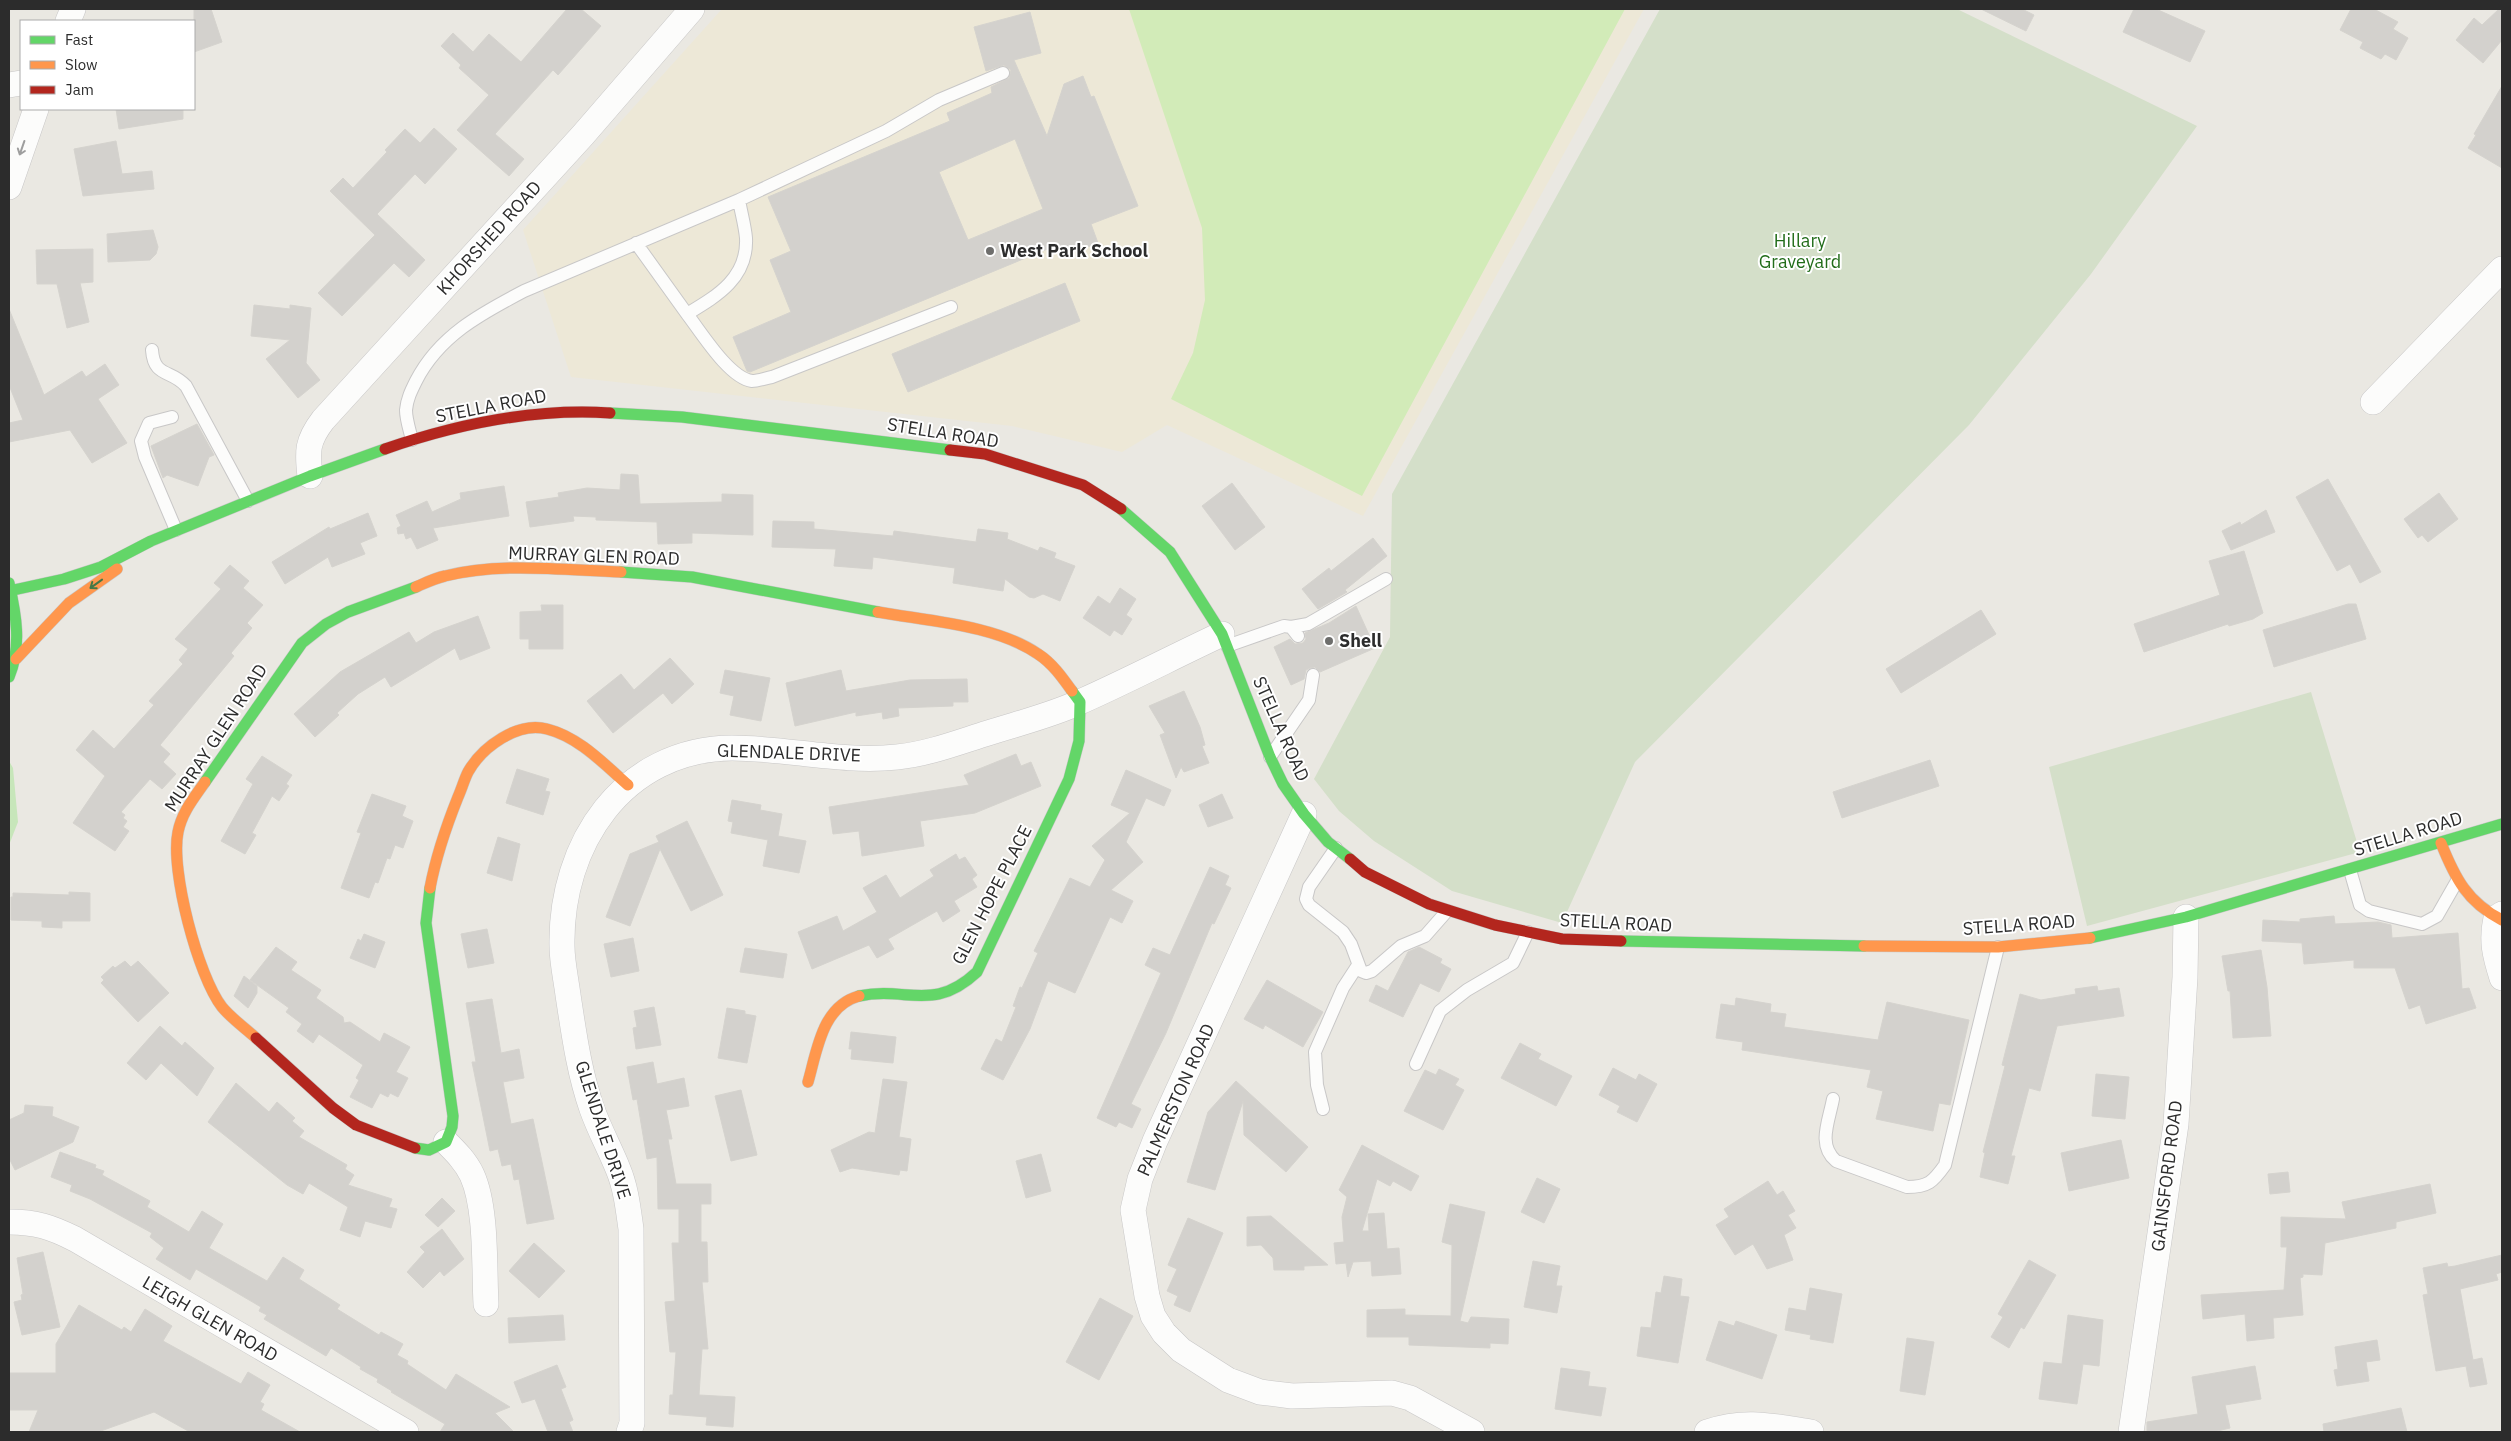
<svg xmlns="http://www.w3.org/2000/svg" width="2511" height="1441" viewBox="0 0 2511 1441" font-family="'IBM Plex Sans',sans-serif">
<rect width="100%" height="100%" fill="#eae8e2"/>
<path fill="#ede8d7" d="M722,9H1644L1363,516L1167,425L1122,452L1012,426L571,377L523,230Z"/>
<path fill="#c7e6ba" d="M9,761L13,768L18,822L9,845Z"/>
<path fill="#d4dfc9" d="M1660,9H1957L2197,126L2091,274L1969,425L1635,762L1562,923L1452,891L1374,841L1339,811L1314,779L1390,637L1392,494Z
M2311,692L2360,852L2087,926L2049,767Z"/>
<path fill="#d2ebb8" d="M1129,9H1625L1362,496L1171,399L1193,353L1205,300L1202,228Z"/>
<path fill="#d3d1cd" stroke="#d5d3ce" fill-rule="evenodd" d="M194,9H211L222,42L194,52Z
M567,9H581L601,26L558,75L553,70L495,134L524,159L509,176L457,130L489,95L459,68L461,65L441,46L453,33L473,52L489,34L521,62Z
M1981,9H2022L2034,15L2026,31Z
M2134,9H2156L2205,31L2190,62L2123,32Z
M2351,9H2374L2398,22L2393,29L2408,38L2396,60L2385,54L2381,59L2360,48L2363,42L2340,30Z
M2499,9H2502V40L2483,63L2456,40L2474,18L2482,25Z
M1030,12L1041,53L1014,60L1047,136L1064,84L1083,76L1091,97L1094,96L1138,206L1091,224L1098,243L1062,257L1057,245L750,372L747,371L733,337L791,312L770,260L791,251L768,197L950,121L947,113L992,93L991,87L1009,78L1011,70L1004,65L986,71L974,27ZM1015,139L1043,209L968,240L939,172Z
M2502,86V168L2468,148L2476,135L2474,134Z
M116,109H183V119L119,129Z
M434,128L457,149L425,184L415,174L377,214L425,260L409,277L394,263L342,316L318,293L375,235L330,191L343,178L353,188L387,152L385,150L405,129L420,143Z
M116,141L122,174L152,171L154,189L83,196L74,149Z
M153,230L158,247L156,254L150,260L108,262L107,234Z
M93,249V282L80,283L89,322L67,328L57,284H37L36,250Z
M1065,283L1080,321L908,392L892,354Z
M254,305L290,309V305L311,308L306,363L320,380L298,398L266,359L290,340L251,336Z
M9,309L44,395L82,371L86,377L105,364L119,385L98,399L127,443L92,463L70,430L9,442V423L23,420L9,385Z
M197,424L214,455L209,457L198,486L167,475L163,478L151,446Z
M621,474L638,475L640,504L722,502V494L753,495V535L692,533V543L658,544L657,522L596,520V517L573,516L574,521L530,527L526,502L559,497L558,493L587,488L620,490Z
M2328,479L2381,572L2360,583L2350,564L2337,571L2296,497Z
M1232,483L1265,527L1235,550L1202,506Z
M504,486L509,516L433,528L438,540L417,549L411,537L406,539L404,533L398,534L397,528L401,526L396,515L427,501L432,512L461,499L460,493Z
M2439,493L2458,519L2428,542L2422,535L2418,538L2404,519Z
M2266,510L2275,532L2231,550L2222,531L2240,522L2241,525Z
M368,513L377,536L360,543L365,554L332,567L328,557L285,584L272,562L329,527L330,529Z
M773,521L814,522V529L893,536L894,531L976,542L978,529L1008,533L1007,539L1038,551L1040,547L1056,553L1054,558L1075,566L1060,601L1043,594L1034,598L1029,597L1005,579L1003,591L953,583L955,568L873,557L872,569L834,566L836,549L772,547Z
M1373,538L1387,556L1345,590L1347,592L1318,609L1302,589L1329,568L1331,571Z
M2244,551L2263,613L2253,619L2229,626L2228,624L2144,652L2134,624L2220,595L2209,561Z
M230,565L249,581L243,588L263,605L247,623L252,628L231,653L234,656L160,745L170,754L163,762L176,774L162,789L150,779L121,812L125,815L123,818L127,821L123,827L129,831L115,851L73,823L105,776L76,750L93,730L114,749L154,705L149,701L183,664L179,660L188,649L175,639L221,589L214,583Z
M1120,588L1136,599L1126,615L1132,619L1122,635L1114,630L1110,636L1083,618L1098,596L1110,604Z
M2348,604H2356L2366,639L2274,667L2263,630Z
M541,605H563V649H529V639H520V612L542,611Z
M1356,606L1375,648L1320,672L1315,667L1310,668L1306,670L1304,679L1291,685L1274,647L1290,639L1295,644L1303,643L1306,639L1305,633L1329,623Z
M1981,610L1996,634L1901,693L1886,669Z
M478,616L490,648L460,660L455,648L391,687L385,677L358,694L337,713L339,715L315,737L294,714L340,672L409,632L416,643L434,632Z
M670,658L694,684L672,704L663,693L613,733L587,701L621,674L634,690Z
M725,670L770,678L761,721L730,715L734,696L720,693Z
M841,670L846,691L910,680L967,679L968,702H953V706L898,708L899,716L883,719L882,712L856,716V712L795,726L786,683Z
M1184,691L1200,727L1205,745L1202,746L1209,763L1184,772L1181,767L1176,778L1160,735L1165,733L1149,706Z
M1016,754L1021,766L1031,762L1041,786L975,813L920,821L924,846L862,856L859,831L833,834L829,807L969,785L964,775Z
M262,756L292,775L286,784L289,786L279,801L272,796L252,833L256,835L245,854L221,841L253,784L246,779Z
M1930,760L1939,786L1842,818L1833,792Z
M517,769L549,779L545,791L550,792L543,815L506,803Z
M1126,770L1171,790L1164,806L1146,798L1126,842L1143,862L1111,890L1133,901L1122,923L1110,917L1075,993L1048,981L1030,1029L1003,1080L981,1069L996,1039L1002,1042L1016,1007L1013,1006L1020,987L1022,988L1038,953L1034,951L1070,878L1090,887L1105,860L1092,846L1130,813L1111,805Z
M372,794L406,806L402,816L413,821L403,848L395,845L390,859L387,858L378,883L375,882L369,898L341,888L361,833L357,832Z
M1222,794L1233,818L1208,827L1199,805Z
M732,800L761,805L760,810L782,814L778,836L806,841L799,873L763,866L768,840L731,833L733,822L728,821Z
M687,821L723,895L691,911L660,849L630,926L606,917L630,854L659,842L656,836Z
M498,837L520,844L512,881L487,873Z
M956,854L959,860L965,857L977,875L972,879L977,887L954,901L960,911L943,922L937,911L888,939L894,949L877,958L869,945L812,969L798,932L837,916L843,931L877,912L863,888L886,875L900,898L934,876L930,870Z
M1210,867L1229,876L1225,885L1231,888L1214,924L1212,923L1166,1033L1131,1104L1141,1109L1132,1128L1119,1122L1116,1127L1097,1118L1161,973L1145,965L1153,948L1170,955Z
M69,892L90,893V921H62V928L42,927V921L11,920V897H13V893L69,895Z
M2334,916L2335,924L2378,922L2391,925L2392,938L2458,933L2462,989L2469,988L2476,1008L2426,1024L2420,1005L2409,1009L2395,968H2354V960L2304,964L2302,943L2262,941L2263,920L2300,922V919Z
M487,929L494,963L468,968L461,934Z
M364,934L385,942L375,968L350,958L358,939L361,941Z
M633,938L639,971L611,977L604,944Z
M276,947L297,962L291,970L321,990L316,998L343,1017L344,1023L350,1022L380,1042L384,1033L410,1047L396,1072L408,1078L398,1097L390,1093L388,1097L380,1093L372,1108L350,1097L359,1080L356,1078L363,1065L319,1034L313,1043L297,1031L302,1024L286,1012L289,1008L250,980Z
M1419,947L1442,959L1440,963L1451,969L1439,992L1420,983L1403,1017L1369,1001L1376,985L1388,991L1408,952Z
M745,948L787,954L783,978L740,972Z
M2261,950L2267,987L2271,1036L2233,1038L2230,991H2228L2222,956Z
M125,961L131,967L138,961L169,993L138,1022L101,983L104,980L101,977L113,966L115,968Z
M244,976L257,986V993L248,1008L234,996Z
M1267,980L1323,1012L1303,1047L1265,1025L1263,1029L1244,1019Z
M2097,986L2098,991L2119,988L2124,1016L2057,1026L2040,1091L2029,1088L2011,1156H2015L2008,1184L1980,1177L1985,1153L1983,1152L2005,1066L2002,1065L2020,994L2041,1000L2076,994L2075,989Z
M1736,998L1771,1004L1770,1012L1786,1014L1784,1027L1878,1040L1887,1002L1969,1020L1950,1105L1939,1103L1933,1131L1876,1119L1883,1091L1867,1087L1871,1070L1742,1050L1743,1042L1716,1038L1721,1004L1735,1006Z
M492,999L501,1053L519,1049L524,1078L503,1082L511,1124L533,1119L554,1219L527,1224L519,1179L514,1180L511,1164L502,1166L498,1149L490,1151L472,1062H476L466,1003Z
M654,1007L661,1045L636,1049L633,1028L637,1027L634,1011Z
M727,1008L745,1011V1014L756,1016L747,1063L718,1058Z
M160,1026L182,1046L185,1042L214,1068L197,1096L161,1063L146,1080L127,1063Z
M851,1032L896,1037L893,1063L851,1059L852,1049H849Z
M1520,1043L1541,1054L1538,1059L1572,1076L1556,1106L1501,1078Z
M653,1062L657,1084L684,1078L689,1106L666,1110L672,1139H668L676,1184H711V1204H701V1242H707L708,1282H702L708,1349H702L699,1395L735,1397L733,1427L706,1425L707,1417L669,1414L670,1395H673L676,1352H670L665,1302L675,1301L672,1243H679V1209H658L657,1157L647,1159L637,1099L633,1100L627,1067Z
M1613,1068L1636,1080L1639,1074L1657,1084L1637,1122L1617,1112L1620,1106L1599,1095Z
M1439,1069L1459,1079L1455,1085L1464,1090L1443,1130L1404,1111L1425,1070L1436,1075Z
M2096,1074L2129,1077L2125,1119L2092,1116Z
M883,1079L907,1082L899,1137L911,1139L907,1171L900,1170L899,1175L852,1168L840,1172L831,1150L869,1132L875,1133Z
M1236,1081L1308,1147L1286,1172L1244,1135L1243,1101L1215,1190L1187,1182L1208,1112Z
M236,1083L269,1112L277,1102L295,1118L292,1121L304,1131L299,1137L347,1165L345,1169L354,1175L348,1185L392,1199L389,1207L397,1209L391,1228L365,1221L360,1237L340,1230L348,1207L309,1183L303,1194L287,1185L208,1122Z
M741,1090L757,1155L731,1161L715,1096Z
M25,1105L53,1107L52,1116L79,1127L73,1142L15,1170L9,1158V1120L24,1113Z
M2121,1140L2129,1178L2069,1191L2061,1153Z
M1362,1145L1419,1176L1411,1191L1393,1181L1390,1186L1377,1179L1362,1231H1369L1368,1214L1384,1213L1387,1249L1399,1248L1401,1274L1372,1276L1371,1261L1353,1262L1348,1277L1346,1263L1336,1264L1334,1243L1344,1242L1342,1217L1347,1197L1339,1190Z
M60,1152L96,1165L95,1168L104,1171L102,1175L150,1201L147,1207L189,1232L202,1211L223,1224L209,1248L267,1281L283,1257L304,1270L299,1279L340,1305L337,1309L379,1335L381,1332L403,1344L397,1355L408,1361L407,1364L446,1390L456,1374L510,1407L495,1413L514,1432H440L445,1424L391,1392L392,1391L377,1382L378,1379L360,1369L361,1367L331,1348L326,1356L264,1319L267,1315L259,1311L261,1307L196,1269L190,1280L156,1259L164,1248L150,1237L152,1233L90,1199L70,1191L72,1185L51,1177Z
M1041,1154L1051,1191L1026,1198L1016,1161Z
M2288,1172L2290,1192L2270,1194L2268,1174Z
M1537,1178L1560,1189L1544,1223L1521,1212Z
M1768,1181L1777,1195L1783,1191L1795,1211L1788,1215L1796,1228L1784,1235L1793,1260L1767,1269L1753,1244L1735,1255L1716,1225L1729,1217L1724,1209Z
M2430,1184L2436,1213L2396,1222V1228L2325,1243L2322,1275L2303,1274V1277L2300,1278L2303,1315L2273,1318L2274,1338L2247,1341L2245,1314L2203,1319L2201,1295L2284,1290L2287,1247H2281V1217L2346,1219L2342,1202Z
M442,1198L455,1211L438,1227L425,1215Z
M1450,1204L1485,1212L1460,1321L1468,1323L1471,1317L1509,1319L1508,1344L1490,1343V1348L1409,1345V1337H1367V1310L1405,1309V1315L1451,1316L1452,1245L1442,1242Z
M1271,1216L1328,1265L1304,1266V1270H1274L1273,1258L1261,1245L1247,1246V1217Z
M1188,1218L1223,1233L1190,1312L1174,1305L1178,1296L1167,1291L1177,1269L1168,1265Z
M442,1229L464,1259L444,1276L440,1271L423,1288L407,1272L425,1252L420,1247Z
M534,1243L565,1271L539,1298L509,1271Z
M43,1252L60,1327L22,1335L14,1302L22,1300L21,1295L23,1294L17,1258Z
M2502,1255V1272L2496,1274L2498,1280L2460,1289L2473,1360L2482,1358L2487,1384L2470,1387L2466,1366L2436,1371L2423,1295L2428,1294L2423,1268L2447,1263L2448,1267L2455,1266Z
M2029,1260L2056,1275L2024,1329L2021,1327L2009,1348L1991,1337L2003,1317L1998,1314Z
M1533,1261L1560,1266L1556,1286H1562L1557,1313L1524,1307Z
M1664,1276L1682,1279L1680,1296L1689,1297L1678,1363L1637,1356L1641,1327L1651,1328L1656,1292L1661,1293Z
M1810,1288L1842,1294L1833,1343L1810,1339L1811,1335L1785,1330L1789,1308L1806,1311Z
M1100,1298L1133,1316L1099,1380L1066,1362Z
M79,1305L122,1330L124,1327L131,1332L145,1309L172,1326L163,1341L241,1384L248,1372L270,1385L260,1402L264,1404L261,1410L300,1432H190L154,1412L98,1432H29L38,1410H9V1373H56V1344Z
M563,1315L565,1340L509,1343L508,1318Z
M2068,1315L2103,1320L2099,1366L2083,1364L2077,1404L2039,1399L2044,1362L2062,1364Z
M1719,1321L1734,1326L1736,1321L1777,1335L1762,1379L1706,1360Z
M1907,1338L1934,1342L1925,1395L1900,1391Z
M2377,1340L2380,1360L2366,1362L2369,1381L2337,1386L2334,1370L2338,1369L2335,1347Z
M557,1365L566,1387L561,1389L573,1420L569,1422L573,1432H548L535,1399L522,1403L514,1382Z
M2255,1366L2261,1399L2225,1405L2230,1428L2213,1432H2147V1422L2198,1414L2192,1377Z
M1561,1368L1590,1372L1588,1386L1606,1388L1601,1416L1555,1409Z
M2401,1408L2407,1432H2324L2323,1424Z"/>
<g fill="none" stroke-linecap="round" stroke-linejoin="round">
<defs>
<path id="lane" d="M636,243L687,314C717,296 748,278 746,238C745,226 741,212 739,200
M687,314C701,332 729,378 752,381C758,381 766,378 772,377L951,307
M152,350C154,378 171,369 186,386L248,501
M172,417L149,423L141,441L145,457L176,530
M412,440C410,431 406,420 406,410C407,399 411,391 416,381C439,336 480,314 524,291L739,200L886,131L939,100L1003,73
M1291,627L1308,624L1386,579
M1227,646L1284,626L1291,627L1298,636
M1270,757L1309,700L1313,675
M1336,848L1309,887L1306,899L1309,905L1343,932L1351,944L1361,971L1366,973L1372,971L1401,946L1425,936L1447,911
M2350,870L2360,905L2369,911L2422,924L2437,916L2457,881
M1416,1064L1440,1011L1467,990L1513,963L1528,932
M1833,1099C1829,1121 1817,1145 1836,1161L1907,1187C1928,1187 1933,1182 1945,1165L1998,947
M1323,1109L1317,1085L1315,1052L1343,988L1358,965"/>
<path id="street" d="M68,21L73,9
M9,85L21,83
M9,187L36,109
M2373,402L2502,269
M310,476C307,451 307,441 323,420L583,135L692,9
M1304,814L1155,1141L1140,1179L1133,1210L1147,1296L1153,1316L1164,1333L1181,1350L1228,1380L1260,1392L1292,1396L1392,1393L1410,1398L1472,1432
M2502,914L2496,918C2491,941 2495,956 2502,978
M446,1142C456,1152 466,1162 472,1175C487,1208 484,1267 486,1304
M9,1222C36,1222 51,1227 75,1239L406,1432
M629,1432L632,1423L631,1229C628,1208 626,1188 618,1169C610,1149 599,1129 592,1109C579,1072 574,1034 568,995C566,979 562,962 562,946C560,844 623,749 732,748C786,748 843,763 897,757C928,754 959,742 988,733C1019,723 1053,715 1082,701C1129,680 1175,656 1222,634
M1707,1432C1745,1419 1772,1426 1811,1432
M2131,1432L2176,1124L2185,977L2186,917"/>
<path id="fast" d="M610,413L682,417L950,450
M1121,509L1170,552L1222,634L1270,757L1283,784L1304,814L1328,842L1350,859
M621,572L692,577L878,612
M9,583C16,614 22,646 9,677
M9,591L64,579L101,567L151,541L310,476L385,449
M205,782L302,643L326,624L348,612L416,587
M2090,938L2186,917L2502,824
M1621,941L1864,946
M859,996C908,986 933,1013 977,972L1069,779L1079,741L1080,702L1072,691
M415,1148L429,1150L446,1142L452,1127L453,1116L426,923L430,888"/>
<path id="slow" d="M416,587C425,583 435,578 445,576C501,562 564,570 621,572
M878,612C928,621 996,625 1038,654C1052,663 1062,677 1072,691
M16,659L69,603L117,569
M205,782C194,798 182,812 178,832C170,870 198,976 222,1007C231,1018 245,1028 256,1038
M2441,843C2455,878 2467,902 2502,920
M430,888C436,856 446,827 458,797C462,788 464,780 468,772C482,747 518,721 547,729C579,737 604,764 628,785
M1864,946L1998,947L2090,938
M808,1082C817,1051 822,1006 859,996"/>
<path id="jam" d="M385,449C457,424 533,408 610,413
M950,450L985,454L1083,485L1121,509
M1350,859L1365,872L1429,904L1495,925L1562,939L1621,941
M256,1038L333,1108L356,1125L415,1148"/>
</defs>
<use href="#lane" stroke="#c8c7c7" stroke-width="14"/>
<use href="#street" stroke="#c8c7c7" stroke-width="26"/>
<use href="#fast" stroke="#c8c7c7" stroke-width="12"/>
<use href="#slow" stroke="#c8c7c7" stroke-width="12"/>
<use href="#jam" stroke="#c8c7c7" stroke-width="12"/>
<use href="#lane" stroke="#fcfcfb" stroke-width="12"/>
<use href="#street" stroke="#fcfcfb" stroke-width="25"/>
<use href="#fast" stroke="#63d668" stroke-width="11"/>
<use href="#slow" stroke="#ff974d" stroke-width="11"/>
<use href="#jam" stroke="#b3261e" stroke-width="11"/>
</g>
<defs><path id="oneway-shaft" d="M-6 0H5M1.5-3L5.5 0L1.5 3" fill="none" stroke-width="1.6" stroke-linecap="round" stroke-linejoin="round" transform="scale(1.25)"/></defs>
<use stroke="#9e9e9e" href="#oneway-shaft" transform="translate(22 148) rotate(109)"/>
<use stroke="#457847" href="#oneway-shaft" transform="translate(96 584) rotate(144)"/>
<g fill="#6e6e6c" stroke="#fff" stroke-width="2">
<circle cx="990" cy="251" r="5"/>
<circle cx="1329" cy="641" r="5"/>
</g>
<g text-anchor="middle" stroke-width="4" stroke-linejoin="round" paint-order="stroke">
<g font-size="18" fill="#2c2c2c" stroke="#fff">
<text transform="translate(489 238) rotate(-48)" y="6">KHORSHED ROAD</text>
<text transform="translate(491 406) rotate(-11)" y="6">STELLA ROAD</text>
<text transform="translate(943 433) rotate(9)" y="6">STELLA ROAD</text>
<text transform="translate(594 556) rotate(2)" y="6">MURRAY GLEN ROAD</text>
<text transform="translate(1281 729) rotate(66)" y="6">STELLA ROAD</text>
<text transform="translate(216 738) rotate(-57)" y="6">MURRAY GLEN ROAD</text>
<text transform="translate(789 753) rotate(2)" y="6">GLENDALE DRIVE</text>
<text transform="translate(2408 834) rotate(-17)" y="6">STELLA ROAD</text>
<text transform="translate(992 895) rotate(-63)" y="6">GLEN HOPE PLACE</text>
<text transform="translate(1616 923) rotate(3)" y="6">STELLA ROAD</text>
<text transform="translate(2019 925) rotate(-4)" y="6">STELLA ROAD</text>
<text transform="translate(1176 1100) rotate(-66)" y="6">PALMERSTON ROAD</text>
<text transform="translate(603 1130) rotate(72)" y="6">GLENDALE DRIVE</text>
<text transform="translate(2167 1176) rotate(-83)" y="6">GAINSFORD ROAD</text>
<text transform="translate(210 1319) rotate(30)" y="6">LEIGH GLEN ROAD</text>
</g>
<g font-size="18" fill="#216c19" stroke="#fff">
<text x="1800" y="247">Hillary<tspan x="1800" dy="21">Graveyard</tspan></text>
</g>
<g font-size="18" font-weight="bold" fill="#2c2c2c" stroke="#fff" text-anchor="start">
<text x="1000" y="257">West Park School</text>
<text x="1339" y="647">Shell</text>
</g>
</g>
<rect width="2511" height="1441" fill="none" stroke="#2c2c2c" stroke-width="20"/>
<rect x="20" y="20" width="175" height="90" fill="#ffffff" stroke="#ababab"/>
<rect x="30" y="36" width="25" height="8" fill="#63d668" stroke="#ababab"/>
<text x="65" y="45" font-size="15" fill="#2c2c2c">Fast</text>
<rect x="30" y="61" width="25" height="8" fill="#ff974d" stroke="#ababab"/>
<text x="65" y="70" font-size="15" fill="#2c2c2c">Slow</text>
<rect x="30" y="86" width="25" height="8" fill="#b3261e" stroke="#ababab"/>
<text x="65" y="95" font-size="15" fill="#2c2c2c">Jam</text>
</svg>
